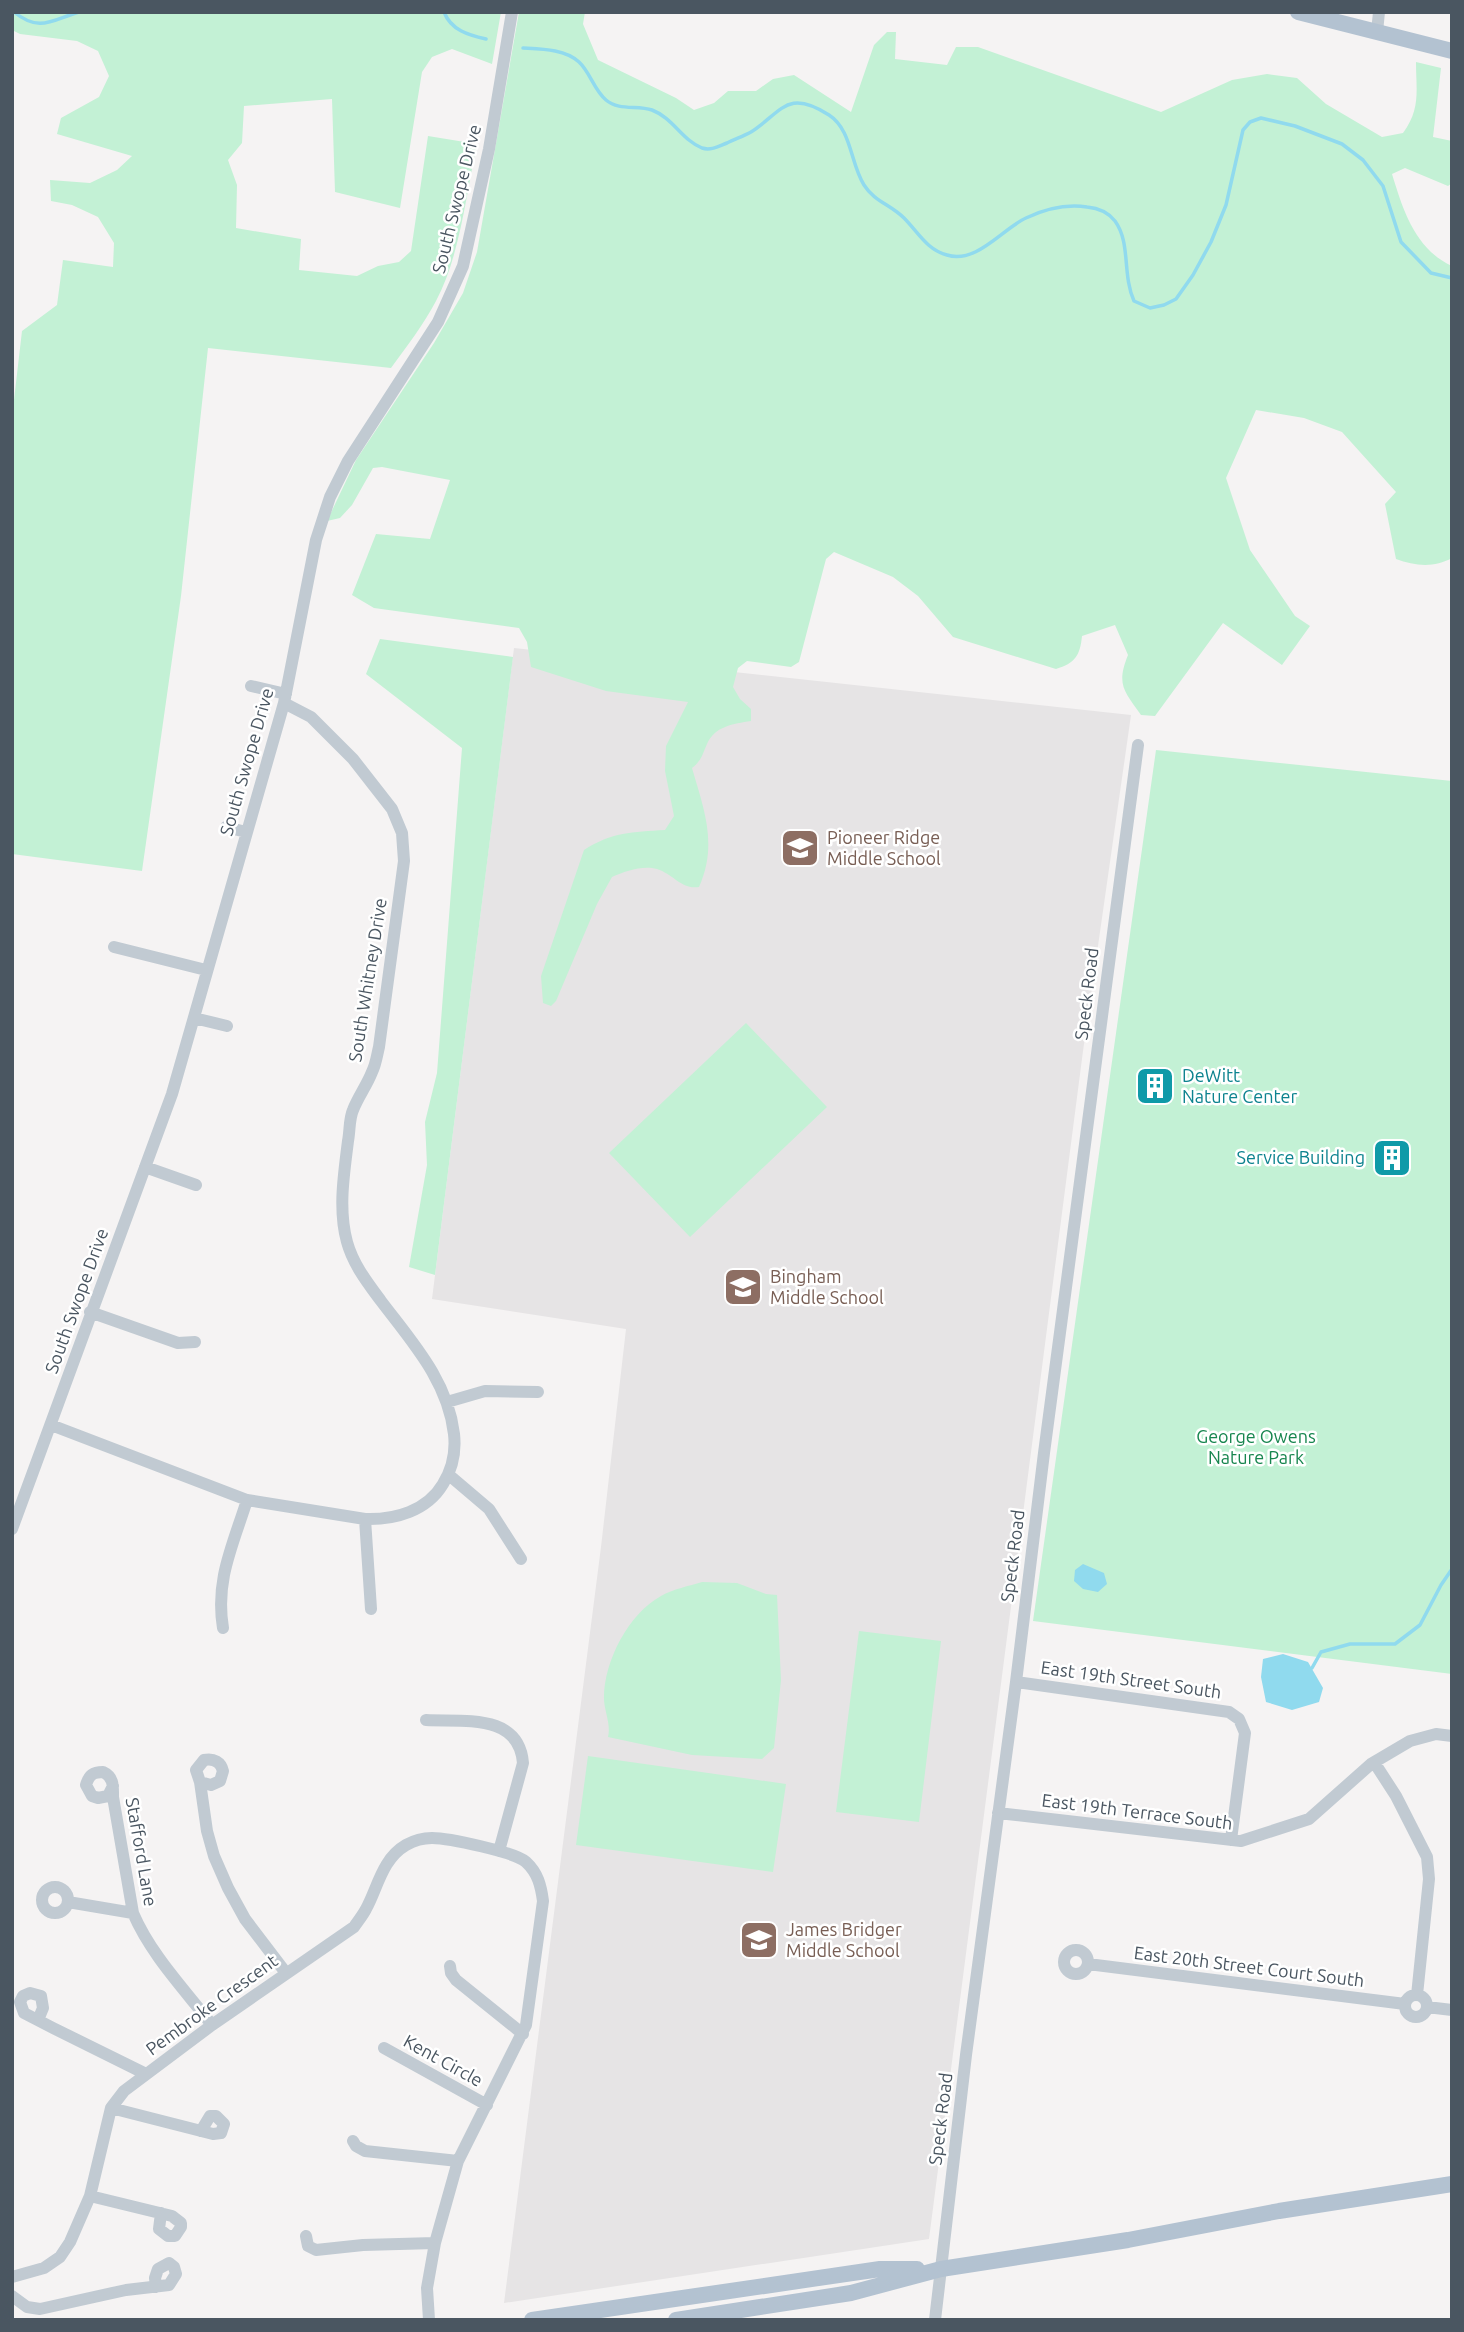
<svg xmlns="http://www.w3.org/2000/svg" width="1464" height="2332" viewBox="0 0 1464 2332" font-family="Ubuntu,sans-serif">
<rect width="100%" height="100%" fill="#f5f3f3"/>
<path fill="#e6e4e5" d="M514,648L1131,715L1083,1051L929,2239L504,2303L601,1547L626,1329L432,1299Z"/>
<path fill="#c3f1d5" d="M12,12H501L492,64L452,49L432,57L422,72L400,208L335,192L332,99L244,106L242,143L228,160L237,185L236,228L301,239L299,270L357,276L378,266L399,262L411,251L428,136L477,144C466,194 460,256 436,301C424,324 407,346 391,368L208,348L181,596L142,871L12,854V417L22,331L57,305L63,260L113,267L114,243L98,217L72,205L51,201L50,180L90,183L117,170L132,156L57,134L61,118L99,97L109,76L98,51L77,41L20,34L12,30Z
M519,12H585L583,24L598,60L676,98L694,110L714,103L728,91H756L773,79L794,75L851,112L874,45L887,32H896L895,59L947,65L956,47H978L1161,112L1232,80L1267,74L1297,78L1326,104L1382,137L1403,133C1421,108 1416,91 1416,62L1441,68L1433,137L1452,141V183L1448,186L1405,168L1392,174C1403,210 1415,249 1452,266V558C1434,568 1415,566 1396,559L1385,504L1396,492L1342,432L1304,418L1256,410L1226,478L1250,550L1295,616L1310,626L1282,665L1223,623L1155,716L1141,715C1124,691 1116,685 1128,655L1115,625L1082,636C1080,656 1075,663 1056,669L953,637L918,596L893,577L834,552L826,559L799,662L791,667L747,661L738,668L733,687L740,699L751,709V721C733,724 715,726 707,744C702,755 702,760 692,768C704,810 718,844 699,887C682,890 673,874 657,869C643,865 625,871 612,877L597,904L556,1001L551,1006L543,1003L541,976L584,850C612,832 632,832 665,830L674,816L665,771L666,746L688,702L606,691L531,667L527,642L519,628L374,608L352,595L376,534L430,539L450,480L382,467L373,468L352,505L340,518L327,521L356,460L434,343L463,293L477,252Z
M380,639L513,657L435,1275L409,1267L427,1165L425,1122L437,1073L462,748L366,674Z
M1156,750L1452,781V1674L1033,1621Z
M746,1023L827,1107L690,1237L609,1153Z
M702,1582L737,1583L766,1594L777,1595L781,1680L774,1748L762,1759L692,1755L608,1737C611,1725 605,1713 604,1700C603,1663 628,1614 661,1596C673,1589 689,1586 702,1582Z
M859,1631L941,1641L919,1822L836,1812Z
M588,1756L786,1784L773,1872L576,1845Z"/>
<path fill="#90daee" d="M1083,1564L1104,1573L1107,1584L1098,1592L1083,1589L1074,1581L1075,1570Z
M1283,1654L1308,1662L1323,1688L1319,1702L1292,1710L1266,1702L1261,1677L1263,1659Z"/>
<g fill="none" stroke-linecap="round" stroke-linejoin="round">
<path stroke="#90daee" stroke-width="3.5" d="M14,12C40,33 52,20 79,12
M137,12H155
M444,12C451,30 468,35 486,39
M523,48C541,49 565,49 579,62C590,72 594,90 606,100C619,111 637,105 652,110C673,118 682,140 702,148C711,151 719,146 727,143C735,139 744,136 751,132C782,112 787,88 829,115C852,130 850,163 864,185C874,201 891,205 904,218C918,232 927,250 947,255C977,264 1002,229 1026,218C1045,209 1067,204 1087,207C1098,208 1108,212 1115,221C1131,243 1122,274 1134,301L1150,308L1164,305L1176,299L1193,275L1211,242L1226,205L1243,130L1250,122L1261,118L1295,126L1342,144L1363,160L1383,186L1401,242L1431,273L1452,278
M1312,1668L1321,1652L1350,1644H1395L1420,1625L1441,1585L1452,1569"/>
<path stroke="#c1cad2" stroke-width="12" d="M1377,32L1379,12
M251,686L286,694
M226,827L246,832
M114,947L206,970
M194,1018L227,1026
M145,1167L196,1185
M90,1312L178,1343L195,1342
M447,1402L485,1391L538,1392
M51,1425L247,1500L365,1519C395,1520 427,1511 443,1484C453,1468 456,1452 454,1434C448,1381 412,1342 381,1301C367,1282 353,1264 347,1242C338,1209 344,1174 348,1141C350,1131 349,1119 353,1110C358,1097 367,1085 372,1072C376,1064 377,1055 379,1047L404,861L402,833L392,809L353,759L311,717L284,703
M449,1475L489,1509L521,1559
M365,1519L371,1609
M12,1529L172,1094L284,703L316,540L330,497L348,461L438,322L463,266L489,149L512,12
M223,1628C215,1580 233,1545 247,1500
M1016,1682L1229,1712L1239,1719L1245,1733L1231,1840
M426,1720C464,1722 519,1713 523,1763L499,1851
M1374,1762L1396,1796L1427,1857L1429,1879L1417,1995
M200,1782L211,1785L220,1781L223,1771C221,1762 214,1758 204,1760L196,1770L200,1782L207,1831L214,1856L228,1888L245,1919L286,1973
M113,1786L108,1796L98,1798L92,1796L86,1785C89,1775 93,1772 103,1772C114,1777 113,1786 113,1797L133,1913C151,1955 185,1990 212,2025
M998,1813L1241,1841L1309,1819L1371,1764L1410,1741L1436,1734L1452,1736
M42 1900a13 13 0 1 1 26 0a13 13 0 1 1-26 0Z
M68,1902L133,1913
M1064 1962a12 12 0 1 1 24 0a12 12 0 1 1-24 0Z
M1088,1964L1405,2004
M450,1966L451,1973L456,1980L523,2034
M1405 2006a11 11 0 1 1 22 0a11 11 0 1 1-22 0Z
M1427,2007L1452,2010
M38,2020L43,2008L41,1996L30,1993L23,1996L20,2002L24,2013L53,2028L146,2074
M384,2048L487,2105
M111,2108L213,2134L221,2133L224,2124L216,2116H210L201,2131
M353,2141L356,2146L365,2151L458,2161
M90,2196L172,2216L181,2223V2227L175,2236H168L159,2229L161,2213
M306,2236L308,2246L316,2250L363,2245L435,2243
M12,2277L44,2268L60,2257L70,2242L90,2196L111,2108L124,2091L212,2025L354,1927C358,1921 363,1915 366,1909C378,1887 382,1859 406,1845C413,1841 423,1838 432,1838C448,1838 515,1852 526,1862C538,1873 541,1886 543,1901L526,2025L458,2161L435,2243L427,2288L429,2320
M12,2296L27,2307L40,2309L126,2290L169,2285L176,2274L174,2267L169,2263L158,2269L155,2278L156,2287
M935,2320L966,2055L1016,1682L1044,1453L1138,745"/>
<path stroke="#b3c2d1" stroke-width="16" d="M1298,12L1452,51
M532,2320L880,2269H917
M676,2320L851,2293L941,2269L1128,2240L1279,2211L1452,2184"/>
</g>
<defs>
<symbol id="school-square" viewBox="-11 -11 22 22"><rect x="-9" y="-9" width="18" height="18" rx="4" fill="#8d6e63" stroke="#fff"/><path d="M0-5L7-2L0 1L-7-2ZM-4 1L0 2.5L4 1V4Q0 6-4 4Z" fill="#fff"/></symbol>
<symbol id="building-square" viewBox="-11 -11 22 22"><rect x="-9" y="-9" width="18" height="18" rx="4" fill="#0f9aa8" stroke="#fff"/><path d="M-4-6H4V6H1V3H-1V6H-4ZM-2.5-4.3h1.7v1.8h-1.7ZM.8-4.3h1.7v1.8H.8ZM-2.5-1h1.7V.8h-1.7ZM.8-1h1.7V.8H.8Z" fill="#fff"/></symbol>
</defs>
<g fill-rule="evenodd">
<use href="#school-square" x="778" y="826" width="44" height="44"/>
<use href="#building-square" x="1133" y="1064" width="44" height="44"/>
<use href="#building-square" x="1370" y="1136" width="44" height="44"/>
<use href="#school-square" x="721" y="1265" width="44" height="44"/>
<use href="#school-square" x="737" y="1918" width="44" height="44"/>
</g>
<g text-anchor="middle" stroke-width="5" stroke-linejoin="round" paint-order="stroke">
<g font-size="18" fill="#4a5661" stroke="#fff">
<text transform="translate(457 199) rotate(-76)" y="6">South Swope Drive</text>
<text transform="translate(247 762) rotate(-74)" y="6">South Swope Drive</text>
<text transform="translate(368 980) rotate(-81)" y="6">South Whitney Drive</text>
<text transform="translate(1087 994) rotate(-83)" y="6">Speck Road</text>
<text transform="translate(77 1301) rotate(-70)" y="6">South Swope Drive</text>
<text transform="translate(1013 1556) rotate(-83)" y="6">Speck Road</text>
<text transform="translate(1131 1680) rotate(8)" y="6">East 19th Street South</text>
<text transform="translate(1137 1812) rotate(7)" y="6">East 19th Terrace South</text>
<text transform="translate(141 1852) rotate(80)" y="6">Stafford Lane</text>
<text transform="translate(1249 1967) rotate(7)" y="6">East 20th Street Court South</text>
<text transform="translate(212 2005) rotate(-36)" y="6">Pembroke Crescent</text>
<text transform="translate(443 2061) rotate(29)" y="6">Kent Circle</text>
<text transform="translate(941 2119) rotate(-83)" y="6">Speck Road</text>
</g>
<g font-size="18" fill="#785e54" stroke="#fff" text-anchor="start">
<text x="827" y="844">Pioneer Ridge<tspan x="827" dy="21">Middle School</tspan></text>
<text x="770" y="1283">Bingham<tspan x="770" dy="21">Middle School</tspan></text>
<text x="786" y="1936">James Bridger<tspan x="786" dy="21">Middle School</tspan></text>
</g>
<g font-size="18" fill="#0d838f" stroke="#fff" text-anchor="start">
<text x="1182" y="1082">DeWitt<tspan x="1182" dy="21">Nature Center</tspan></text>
<text x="1365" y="1164" text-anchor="end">Service Building</text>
</g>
<g font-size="18" fill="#17864f" stroke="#fff">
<text x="1256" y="1443">George Owens<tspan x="1256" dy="21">Nature Park</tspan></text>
</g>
</g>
<rect width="1464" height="2332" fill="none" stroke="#4a5661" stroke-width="28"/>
</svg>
